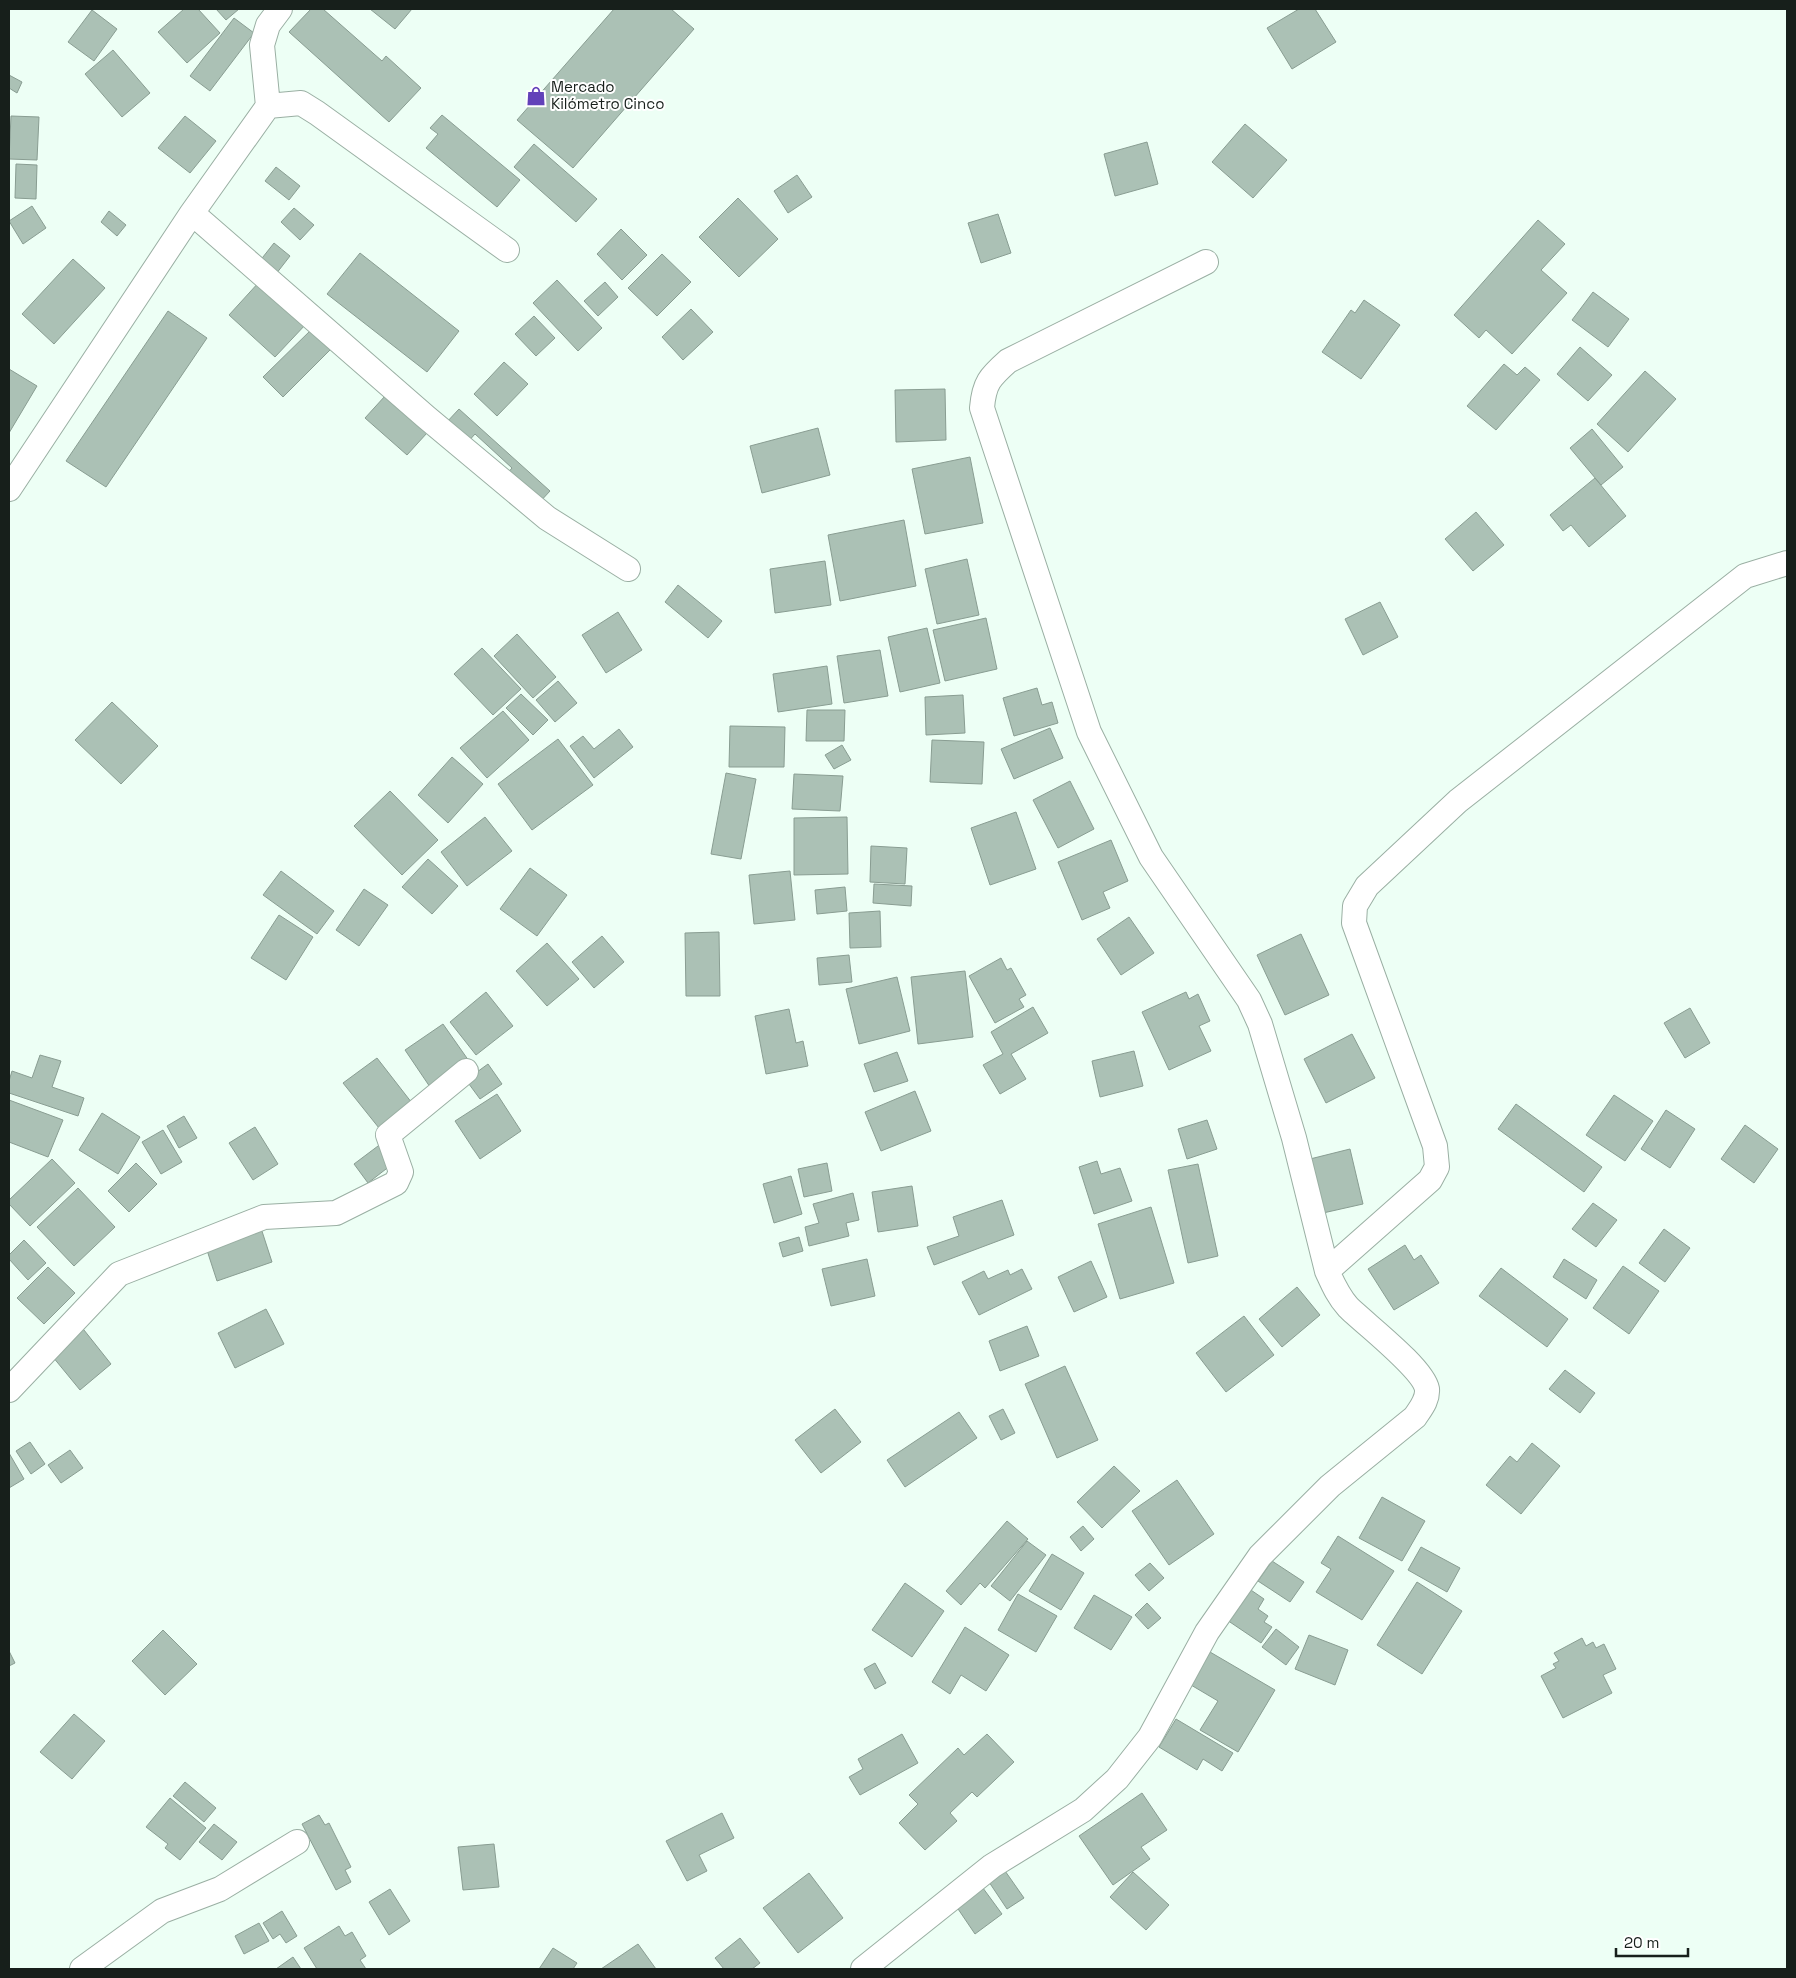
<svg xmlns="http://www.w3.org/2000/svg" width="1796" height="1978" viewBox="0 0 1796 1978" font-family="'Space Grotesk',sans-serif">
<rect width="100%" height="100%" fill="#edfff5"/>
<path fill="#abc1b5" stroke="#899d92" d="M184,9H198L220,33L187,63L158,32Z
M216,9H239L226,20Z
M311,9H323L382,61L386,56L421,88L389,122L289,32Z
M370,9H412L395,29Z
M614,9H671L694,29L573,168L517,120Z
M1299,9H1315L1336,42L1292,69L1267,28Z
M92,10L117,29L94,61L68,42Z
M234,18L254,33L210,91L190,76Z
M113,50L150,93L122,117L85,74Z
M9,75L22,82L17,93L9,88Z
M442,115L520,180L497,207L426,148L438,134L430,128Z
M11,116L39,117L37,160L9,159Z
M185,116L216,141L190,173L158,148Z
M1245,124L1287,160L1253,198L1212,162Z
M1147,142L1158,184L1115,196L1104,154Z
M534,144L597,199L576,222L514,167Z
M16,164L37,165L36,199L15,198Z
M276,167L300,186L289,200L265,181Z
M797,175L812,197L788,213L774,191Z
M738,198L778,239L739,277L699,237Z
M32,206L46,228L23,244L9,221Z
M294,208L314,225L300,240L281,222Z
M109,211L126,225L117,236L101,222Z
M998,214L1011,253L981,263L968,223Z
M1538,220L1565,244L1541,270L1567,293L1512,354L1486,330L1479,338L1454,315Z
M621,229L647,255L622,280L597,254Z
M274,243L290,256L276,274L259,262Z
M360,253L459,331L427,372L327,294Z
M662,254L691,282L657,316L628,288Z
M73,259L105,288L54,344L22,314Z
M557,280L602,328L578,351L533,303Z
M260,281L307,323L275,357L229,315Z
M605,282L618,297L598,316L584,301Z
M1593,292L1629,319L1608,347L1572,320Z
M1364,300L1400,325L1361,379L1322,352L1351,310L1355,313Z
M691,309L713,332L683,360L662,337Z
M168,311L207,338L106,487L66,461Z
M534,316L555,338L536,356L515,334Z
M313,328L332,348L283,397L263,377Z
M1580,347L1612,375L1588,401L1557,374Z
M504,362L528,384L497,416L474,394Z
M1504,364L1517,375L1525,367L1540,380L1496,430L1467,406Z
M9,369L37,386L9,433Z
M1645,371L1676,399L1628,452L1597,424Z
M945,389L946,440L896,442L895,390Z
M385,396L427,433L407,455L365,418Z
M459,409L550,491L538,504L506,475L512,468L475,434L467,443L445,424Z
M818,428L830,475L762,493L750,446Z
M1592,429L1623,467L1601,485L1570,448Z
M970,457L983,523L925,534L912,469Z
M1595,478L1626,516L1589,547L1571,525L1563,531L1550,515Z
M1476,512L1504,545L1473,571L1445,539Z
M904,520L916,586L840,601L828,535Z
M967,559L979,615L937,624L925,569Z
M825,561L831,605L775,613L770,569Z
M678,585L722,621L708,638L665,602Z
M1380,602L1398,637L1363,655L1345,619Z
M618,612L642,650L606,673L582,635Z
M986,618L997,669L945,681L933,630Z
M927,628L940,683L900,692L888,637Z
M517,634L556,677L533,698L494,656Z
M482,648L521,689L493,715L454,674Z
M880,650L888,696L844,703L837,656Z
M827,666L832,704L778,712L773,674Z
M558,681L577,703L555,722L536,700Z
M1037,688L1042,705L1052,702L1058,723L1014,736L1003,698Z
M521,694L548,720L533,735L506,708Z
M963,695L965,733L926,735L925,697Z
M112,702L158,746L121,784L75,740Z
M807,710H845L844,741H806Z
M503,711L529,740L487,778L460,748Z
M730,726L785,727L784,767H729Z
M1050,728L1063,758L1014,779L1001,749Z
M619,729L633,747L594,778L570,746L583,736L594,749Z
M558,739L593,785L532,830L498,784Z
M932,740L984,742L982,784L930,782Z
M842,745L851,760L834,769L825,755Z
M452,757L483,784L448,823L418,795Z
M726,773L756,779L741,859L711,854Z
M794,774L843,776L840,811L792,809Z
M1070,781L1094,829L1058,848L1033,800Z
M390,791L438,840L402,875L354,826Z
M1016,812L1036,869L990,885L971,828Z
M485,817L512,851L467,886L441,852Z
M847,817L848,874L794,875V818Z
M1111,840L1128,881L1103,892L1110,908L1082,920L1058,862Z
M871,846L907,848L905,884L870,882Z
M428,859L458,886L432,914L402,887Z
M530,868L567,895L537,936L500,909Z
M281,871L334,911L317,934L263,895Z
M790,871L795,920L754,924L749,875Z
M874,884L912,886L911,906L873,903Z
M845,887L847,911L817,914L815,890Z
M364,889L388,905L359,946L336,930Z
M880,911L881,947L850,948L849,913Z
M279,915L313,937L286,980L251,958Z
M1129,917L1154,953L1121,975L1097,939Z
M719,932L720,996H686L685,933Z
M1301,934L1329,995L1285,1015L1257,955Z
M602,936L624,962L594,988L572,962Z
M547,943L579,979L547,1006L516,971Z
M849,955L852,982L819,985L817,958Z
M1001,958L1007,970L1011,968L1026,995L1019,999L1024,1007L995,1023L969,976Z
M965,971L973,1037L918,1044L911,977Z
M897,977L910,1031L859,1044L846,989Z
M486,992L513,1026L476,1055L450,1022Z
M1186,992L1189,999L1198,994L1210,1021L1199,1026L1211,1051L1169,1070L1142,1012Z
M1033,1007L1048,1033L1011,1054L1026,1079L1000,1094L983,1065L1003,1054L991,1032Z
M1690,1008L1710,1043L1685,1058L1664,1023Z
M789,1009L796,1043L803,1041L808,1066L766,1074L755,1016Z
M443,1024L469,1061L430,1087L405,1050Z
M1352,1034L1375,1078L1326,1103L1304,1059Z
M1134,1051L1143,1086L1100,1097L1092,1061Z
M897,1052L908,1081L874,1092L864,1064Z
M40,1055L61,1061L52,1087L84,1098L78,1116L9,1093V1081L12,1071L32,1078Z
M377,1058L412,1103L379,1128L343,1083Z
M488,1064L502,1084L480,1099L466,1080Z
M915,1091L931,1131L881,1151L865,1112Z
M497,1094L521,1131L480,1159L455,1121Z
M1614,1095L1653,1121L1625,1161L1586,1135Z
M9,1100L63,1120L48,1157L9,1142Z
M1516,1104L1602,1167L1584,1192L1498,1129Z
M1666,1110L1695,1129L1670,1168L1641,1149Z
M102,1113L140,1137L118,1174L79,1150Z
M184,1116L197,1138L179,1148L167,1126Z
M1207,1120L1217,1149L1187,1159L1178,1129Z
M1745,1125L1778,1149L1754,1183L1721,1159Z
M255,1127L278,1164L253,1180L229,1143Z
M163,1130L182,1162L161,1174L142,1142Z
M382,1143L395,1162L368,1183L354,1164Z
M1350,1149L1363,1204L1323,1213L1310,1159Z
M52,1159L75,1183L30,1226L9,1204V1200Z
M1097,1161L1101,1174L1120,1168L1132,1201L1094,1214L1079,1167Z
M136,1163L157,1184L129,1212L108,1191Z
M827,1163L832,1191L804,1197L798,1169Z
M1198,1164L1218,1256L1188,1263L1168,1170Z
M791,1176L802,1214L774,1223L763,1184Z
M912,1186L918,1226L878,1232L872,1192Z
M78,1188L115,1227L74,1266L37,1227Z
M853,1193L859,1220L846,1223L849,1236L809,1246L805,1227L819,1223L813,1204Z
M1002,1200L1014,1235L934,1265L927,1247L959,1236L953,1217Z
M1593,1203L1617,1220L1596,1247L1572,1229Z
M1151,1207L1174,1283L1120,1299L1098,1224Z
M259,1222L272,1262L217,1281L204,1241Z
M1664,1229L1690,1248L1665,1282L1639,1263Z
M799,1237L803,1251L783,1257L779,1243Z
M24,1240L46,1263L28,1280L9,1259V1255Z
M1405,1245L1414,1260L1421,1255L1439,1283L1394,1310L1368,1269Z
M867,1259L875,1296L831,1306L822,1269Z
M1564,1259L1597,1280L1586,1299L1553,1277Z
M1091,1261L1107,1297L1074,1312L1058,1277Z
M1623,1266L1659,1291L1629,1334L1593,1308Z
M48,1267L75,1293L44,1324L17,1298Z
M1501,1268L1568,1319L1547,1347L1479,1296Z
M1022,1269L1032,1289L979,1315L962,1282L984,1271L988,1279L1008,1270L1010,1275Z
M1297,1287L1320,1315L1282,1347L1259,1319Z
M266,1309L284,1344L235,1368L218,1333Z
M1244,1316L1274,1355L1226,1392L1196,1353Z
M80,1325L111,1364L80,1390L48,1351Z
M1027,1326L1039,1356L1000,1371L989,1341Z
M1065,1366L1098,1440L1057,1458L1025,1384Z
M1565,1370L1595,1393L1580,1413L1549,1389Z
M835,1409L861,1442L821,1473L795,1440Z
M1003,1409L1015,1433L1001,1440L989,1416Z
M959,1412L977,1438L905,1487L887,1460Z
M30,1442L45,1464L31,1474L16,1451Z
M1532,1443L1560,1466L1521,1514L1486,1485L1510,1456L1517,1462Z
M70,1450L83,1468L61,1483L48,1465Z
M9,1453L24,1479L9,1488Z
M1114,1466L1140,1491L1102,1528L1077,1502Z
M1177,1480L1214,1534L1169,1565L1132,1511Z
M1382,1497L1425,1521L1402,1561L1359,1538Z
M1007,1521L1028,1539L985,1588L980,1583L961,1605L946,1591Z
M1083,1526L1094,1539L1081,1551L1070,1537Z
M1338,1536L1394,1571L1362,1620L1316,1592L1331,1569L1321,1563Z
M1027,1541L1046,1555L1010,1601L991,1586Z
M1421,1547L1460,1568L1447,1592L1408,1570Z
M1052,1554L1084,1573L1061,1610L1029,1591Z
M1272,1561L1304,1582L1290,1602L1258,1581Z
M1150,1563L1164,1578L1149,1591L1135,1575Z
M1417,1582L1462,1611L1422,1674L1377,1645Z
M905,1583L944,1611L912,1657L872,1630Z
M1245,1586L1264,1599L1258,1609L1268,1616L1264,1622L1272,1627L1261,1643L1224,1618Z
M1018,1594L1057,1616L1036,1652L998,1630Z
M1094,1595L1132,1617L1111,1650L1074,1628Z
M1147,1603L1161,1618L1148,1629L1135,1615Z
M965,1627L1009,1655L986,1691L961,1675L950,1694L932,1682Z
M1276,1629L1299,1647L1286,1665L1262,1647Z
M163,1630L197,1664L165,1695L132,1661Z
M1309,1635L1348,1650L1335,1685L1295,1669Z
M1582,1638L1586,1646L1593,1642L1596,1648L1604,1644L1616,1669L1603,1675L1612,1693L1563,1718L1541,1676L1556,1668L1553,1664L1559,1661L1554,1653Z
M9,1651L15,1663L9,1666Z
M1210,1652L1275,1690L1238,1752L1200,1730L1218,1701L1191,1685Z
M875,1663L886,1683L875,1689L864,1669Z
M74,1714L105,1741L72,1779L40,1752Z
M1176,1719L1233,1753L1222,1771L1203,1759L1197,1770L1159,1747Z
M902,1734L918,1763L860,1795L849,1777L863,1769L858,1759Z
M987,1734L1014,1762L977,1797L972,1792L950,1813L957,1821L925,1850L899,1823L918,1804L909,1795L958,1748L964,1755Z
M185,1782L216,1808L204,1822L173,1796Z
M1142,1793L1167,1830L1141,1847L1150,1859L1113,1885L1079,1836Z
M170,1798L206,1828L180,1860L165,1848L168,1844L146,1827Z
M722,1813L734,1838L699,1855L707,1871L687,1881L666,1841Z
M319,1815L325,1825L329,1823L351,1867L345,1870L351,1882L336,1890L302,1824Z
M214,1824L237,1842L222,1860L199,1842Z
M494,1844L499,1887L463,1890L458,1847Z
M1003,1868L1024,1898L1007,1909L987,1879Z
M1133,1872L1169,1905L1146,1930L1110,1897Z
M809,1873L843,1918L798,1953L763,1908Z
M980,1884L1002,1914L975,1934L954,1903Z
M390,1889L410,1921L389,1935L369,1902Z
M282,1911L297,1936L286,1943L280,1934L273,1939L263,1923Z
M259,1923L269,1941L244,1954L235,1936Z
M339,1926L345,1936L352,1932L366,1956L360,1960L366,1969H317L304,1948Z
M740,1938L760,1963L752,1969H724L715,1958Z
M638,1944L656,1969H601Z
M553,1948L577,1963L573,1969H539Z
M293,1957L301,1969H276Z"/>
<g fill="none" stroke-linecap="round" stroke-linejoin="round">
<defs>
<path id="street" d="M268,106L262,45L268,25L280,9
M192,213L426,417L547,518L628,569
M9,489L192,213L268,106L301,103L317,113L507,250
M1327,1271L1430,1180L1437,1167L1435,1146L1354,923L1355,906L1367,886L1458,801L1745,576L1787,563
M9,1390L119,1274L264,1217L336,1213L396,1183L401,1172L388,1135L466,1071
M82,1969L162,1911L220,1889L297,1842
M863,1969L992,1866L1083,1810L1117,1779L1150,1737L1207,1632L1260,1556L1330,1486L1415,1417C1421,1408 1428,1400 1427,1389C1423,1368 1365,1324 1348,1307C1338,1296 1333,1284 1327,1271L1294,1138L1260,1024L1249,1000L1151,857L1089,732L982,408C984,383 990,377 1008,361L1206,262"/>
</defs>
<use href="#street" stroke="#9aafa3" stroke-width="26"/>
<use href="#street" stroke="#fff" stroke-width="24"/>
</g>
<defs>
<symbol id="shop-bare" viewBox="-9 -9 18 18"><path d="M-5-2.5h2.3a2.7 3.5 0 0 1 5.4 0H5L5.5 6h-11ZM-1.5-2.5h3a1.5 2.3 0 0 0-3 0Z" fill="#6241b9" stroke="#fff" stroke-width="2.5" paint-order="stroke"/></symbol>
</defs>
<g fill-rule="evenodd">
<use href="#shop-bare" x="522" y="82" width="28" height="28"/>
</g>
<g text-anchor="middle" stroke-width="4" stroke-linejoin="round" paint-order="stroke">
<g font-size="15" fill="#171f1b" stroke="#fff" text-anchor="start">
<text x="551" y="92">Mercado<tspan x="551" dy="17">Kilómetro Cinco</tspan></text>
</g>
</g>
<rect width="1796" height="1978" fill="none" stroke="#171f1b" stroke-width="20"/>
<path d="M1616 1948v8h72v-8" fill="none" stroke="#171f1b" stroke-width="2.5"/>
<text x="1624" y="1948" font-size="15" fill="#171f1b" stroke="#ffffff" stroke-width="4" paint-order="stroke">20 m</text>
</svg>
